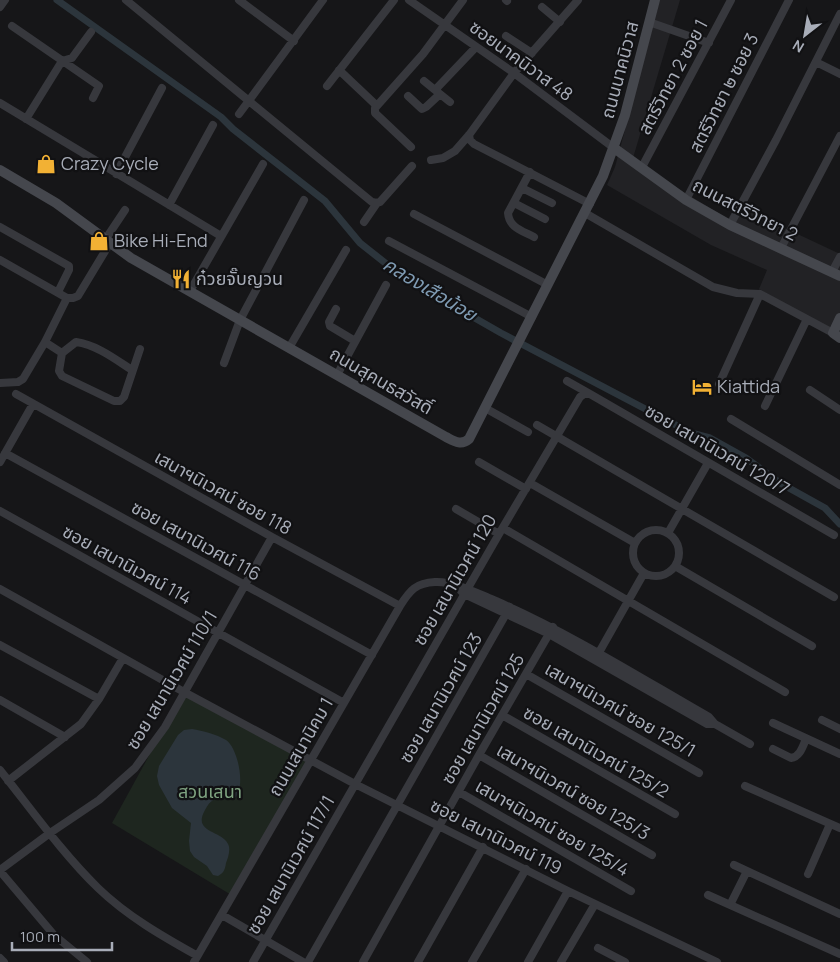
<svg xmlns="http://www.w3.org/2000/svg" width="840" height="962" viewBox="0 0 840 962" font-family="Manrope,'Noto Sans Thai',sans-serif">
<rect width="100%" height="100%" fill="#161618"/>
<path fill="#222225" d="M660,0H680L633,158L669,183L728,219L736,205L840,254V335L759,289L767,270L711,245L607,185L615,167Z"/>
<path fill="#1e261f" d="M184,692L311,761L233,896L112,823Z"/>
<path fill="#2c353c" d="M192,729C203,731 216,734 226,740C238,748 246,787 235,798C222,799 213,794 205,810C192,833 221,830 228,844C231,849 228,858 226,863C225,869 224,873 218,876L213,875L207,866L194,857L190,851L189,841L191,823L172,808L159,785L157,776L159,766L178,735L184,730Z"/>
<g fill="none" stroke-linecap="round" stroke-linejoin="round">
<path stroke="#2c353c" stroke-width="7" d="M57,0L221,117L233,129L325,201L360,243L403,277L501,333L691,433L710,438L746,458L780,483L825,508L840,524"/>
<path stroke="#37383d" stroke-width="8" d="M126,0L372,202L377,203L380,202L412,166
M239,0L294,41
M409,0L514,73L614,148
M506,0L507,1
M0,7L5,0
M542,7L560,22
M649,22L709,43
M12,26L99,86L93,98
M506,36L532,53
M816,62L840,74
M339,70L376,105
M424,81L435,90
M327,86L394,0
M408,96L422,109L426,107L440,94
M450,102L435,90L476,47
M0,103L221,236
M239,114L323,0
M26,119L62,61L72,58L91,32
M469,135L470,140L474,144L590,204
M411,147L375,113V108L423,54L463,0
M431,160L443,158L455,151L469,135L514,73L578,0
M642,167L731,0
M530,172L508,213C509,228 523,231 534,237
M116,174L162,88
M522,188L552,203
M686,200L789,0
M514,203L545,219
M169,205L213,125
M585,213L713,287L737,293L760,294L833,333
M414,214L548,285
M364,222L377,203
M730,225L776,140L840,14
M0,227L69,266V270L58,292
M105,240L125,210
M389,241L532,317
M781,248L840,136
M0,260L67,298H73L78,296L110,243
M832,272L840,257
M190,291L263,164
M336,309L329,322L330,326L355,341
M45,342L62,353L59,371L62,376L114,401H120L124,397L140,349
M289,348L346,250
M62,353L76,342C97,345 115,359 132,370
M224,363L240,320L304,200
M337,375L386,285
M567,381L590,394
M0,383L18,382L23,379L45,342L67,298
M719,384L760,294
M810,390L840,410
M16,394L272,537L400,606
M765,406L807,319
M485,408L528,432
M731,419L840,485
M537,425L834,597
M5,453L372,655
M0,462L33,404
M479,462L526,489
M530,483L635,543
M456,509L499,534
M0,511L344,703
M503,528L785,692
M633 553a23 23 0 1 1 46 0a23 23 0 1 1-46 0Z
M668,533L708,463
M675,566L812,646
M0,589L184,692L355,784L568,891L717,962
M461,591L464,594L549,634L707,724H715
M0,645L99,699
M597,656L644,573
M526,674L699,773
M0,700L65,737
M502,715L675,814
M822,720L840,729
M773,723L840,754
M773,749L791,758C800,757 803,746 806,739
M479,755L652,855
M0,770C31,809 63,854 98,888C127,916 162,936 196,955
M8,781L81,724L99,699L123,658
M745,786L840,828
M459,792L631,891
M734,865L840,914
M0,870L50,833L99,800L135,768L165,727L272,537
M0,871L54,935L87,962
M808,874L830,824
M708,895L840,954
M730,905L747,871
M222,915L303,962
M598,948L625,962
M0,958L4,962
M194,962L400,606C410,590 416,583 435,582C454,581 479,594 496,601C571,634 639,677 709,717L715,724L750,744
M253,962L499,534L580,397L584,394H590L834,535
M308,962L510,607
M363,962L479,755L553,627
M418,962L483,847
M472,962L526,869
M528,962L568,891
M561,962L595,904"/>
<path stroke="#45474d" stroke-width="10" d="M614,148L686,200L730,225L840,276
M0,170L56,203L131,258L446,437C454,441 461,446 469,439L603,176L625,115L655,0
M840,318L833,333L840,338"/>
</g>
<defs>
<symbol id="shop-bare" viewBox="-9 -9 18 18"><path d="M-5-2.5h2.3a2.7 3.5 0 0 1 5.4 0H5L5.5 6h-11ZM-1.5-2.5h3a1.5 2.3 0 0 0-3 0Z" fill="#f2b134" stroke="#111113" stroke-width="2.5" paint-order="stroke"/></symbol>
<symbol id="restaurant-bare" viewBox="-9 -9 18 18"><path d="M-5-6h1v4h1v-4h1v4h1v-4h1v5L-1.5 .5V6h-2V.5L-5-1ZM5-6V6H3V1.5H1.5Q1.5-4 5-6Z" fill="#f2b134" stroke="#111113" stroke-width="2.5" paint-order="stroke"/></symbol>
<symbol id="hotel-bare" viewBox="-9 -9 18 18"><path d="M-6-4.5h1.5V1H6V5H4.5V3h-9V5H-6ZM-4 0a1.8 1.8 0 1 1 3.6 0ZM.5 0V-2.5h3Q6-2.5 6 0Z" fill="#f2b134" stroke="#111113" stroke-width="2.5" paint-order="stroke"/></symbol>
</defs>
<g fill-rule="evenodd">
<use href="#shop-bare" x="32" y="150" width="28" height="28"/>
<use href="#shop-bare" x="85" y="227" width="28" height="28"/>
<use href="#restaurant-bare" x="167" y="265" width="28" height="28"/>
<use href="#hotel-bare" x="688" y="373" width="28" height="28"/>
</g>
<g text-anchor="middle" stroke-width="4.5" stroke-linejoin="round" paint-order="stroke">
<g font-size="18" fill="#a8adb8" stroke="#111113">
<text transform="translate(521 61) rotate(36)" y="6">ซอยนาคนิวาส 48</text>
<text transform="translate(620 70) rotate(-75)" y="6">ถนนนาคนิวาส</text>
<text transform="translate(673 77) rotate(-62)" y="6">สตรีวิทยา 2 ซอย 1</text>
<text transform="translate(724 93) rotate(-63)" y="6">สตรีวิทยา ๒ ซอย 3</text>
<text transform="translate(745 210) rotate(27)" y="6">ถนนสตรีวิทยา 2</text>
<text transform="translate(381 381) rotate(30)" y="6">ถนนสุคนธสวัสดิ์</text>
<text transform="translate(717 450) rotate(30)" y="6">ซอย เสนานิเวศน์ 120/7</text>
<text transform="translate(223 493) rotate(29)" y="6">เสนาฯนิเวศน์ ซอย 118</text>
<text transform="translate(196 541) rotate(29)" y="6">ซอย เสนานิเวศน์ 116</text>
<text transform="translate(127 565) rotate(29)" y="6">ซอย เสนานิเวศน์ 114</text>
<text transform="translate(455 580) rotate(-60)" y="6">ซอย เสนานิเวศน์ 120</text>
<text transform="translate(172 680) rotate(-59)" y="6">ซอย เสนานิเวศน์ 110/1</text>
<text transform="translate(441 698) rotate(-60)" y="6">ซอย เสนานิเวศน์ 123</text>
<text transform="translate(620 710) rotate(30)" y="6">เสนาฯนิเวศน์ ซอย 125/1</text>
<text transform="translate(483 719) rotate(-60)" y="6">ซอย เสนานิเวศน์ 125</text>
<text transform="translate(301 747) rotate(-60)" y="6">ถนนเสนานิคม 1</text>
<text transform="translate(596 752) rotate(30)" y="6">ซอย เสนานิเวศน์ 125/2</text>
<text transform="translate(573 792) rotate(30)" y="6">เสนาฯนิเวศน์ ซอย 125/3</text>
<text transform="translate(552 828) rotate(30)" y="6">เสนาฯนิเวศน์ ซอย 125/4</text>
<text transform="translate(496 837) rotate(27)" y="6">ซอย เสนานิเวศน์ 119</text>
<text transform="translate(291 865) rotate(-60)" y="6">ซอย เสนานิเวศน์ 117/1</text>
</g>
<g font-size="18" fill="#a8adb8" stroke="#111113" text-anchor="start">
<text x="61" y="170">Crazy Cycle</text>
<text x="114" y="247">Bike Hi-End</text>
<text x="196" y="285">ก๋วยจั๊บญวน</text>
<text x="717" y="393">Kiattida</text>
</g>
<g font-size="18" fill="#7fa381" stroke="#111113">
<text x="210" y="798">สวนเสนา</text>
</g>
<g font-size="19" font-style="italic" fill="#7f9bb3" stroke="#111113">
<text transform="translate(430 289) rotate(31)" y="7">คลองเสือน้อย</text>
</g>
</g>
<g transform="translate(805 35) rotate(211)" stroke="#111113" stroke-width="4" paint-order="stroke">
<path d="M0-4L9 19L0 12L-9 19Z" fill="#a8adb8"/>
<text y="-8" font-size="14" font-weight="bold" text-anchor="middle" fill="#a8adb8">N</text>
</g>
<path d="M12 942v8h100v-8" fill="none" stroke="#a8adb8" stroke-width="2.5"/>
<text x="20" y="942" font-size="15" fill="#a8adb8" stroke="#111113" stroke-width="4" paint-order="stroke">100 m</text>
</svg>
